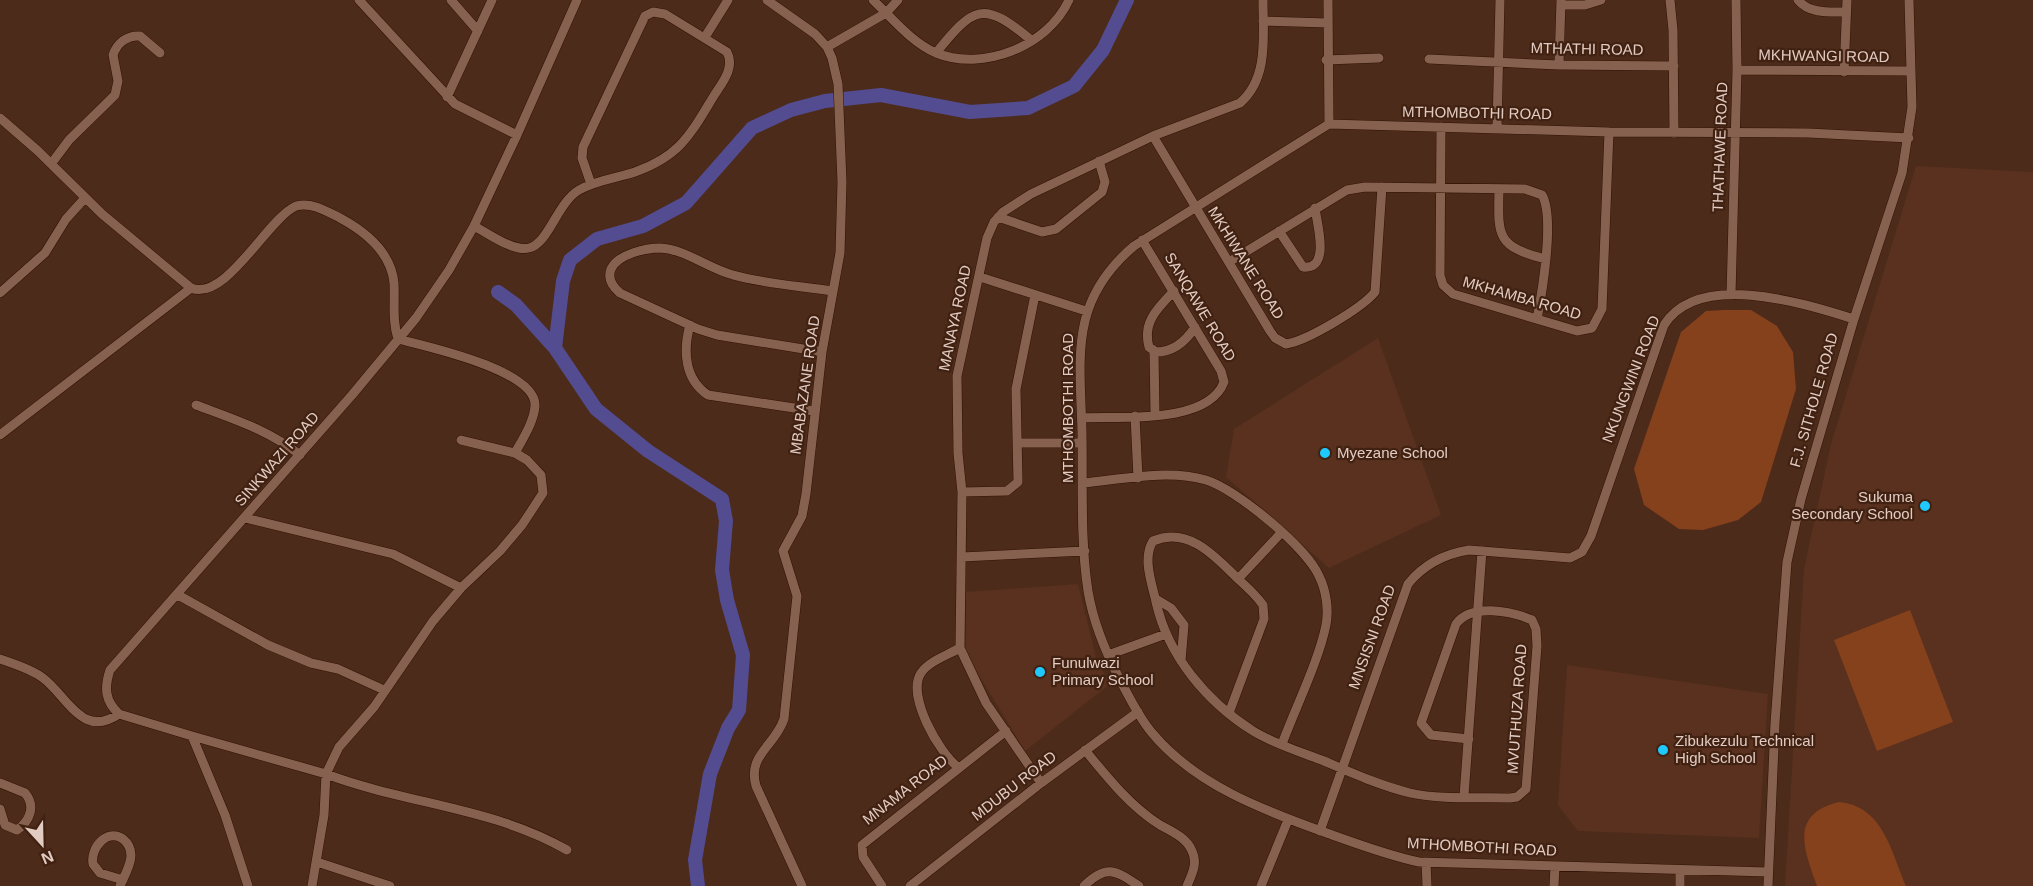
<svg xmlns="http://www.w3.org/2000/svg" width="2033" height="886" viewBox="0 0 2033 886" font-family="Helvetica,sans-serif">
<rect width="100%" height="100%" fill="#4c2b1b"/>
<path fill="#59311e" d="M1916,166L2033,172V886H1785L1804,569L1831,444Z
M1378,338L1441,515L1329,568L1226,477L1234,429Z
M1078,584L1097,661L1110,684L1025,751L966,654V592Z
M1567,665L1768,694L1759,838L1578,831L1558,805Z"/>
<path fill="#85401c" d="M1723,310H1751L1777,326L1793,352L1796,389L1761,502L1738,520L1703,530L1679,529L1644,505L1634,469L1681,332L1706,311Z
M1910,610L1953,722L1877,751L1834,640Z
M1839,802C1883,806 1891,851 1906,886H1817C1804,850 1789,814 1839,802Z"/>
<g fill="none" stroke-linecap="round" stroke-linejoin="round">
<path stroke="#534c91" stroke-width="14" d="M498,292L516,305L555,348
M698,886L695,860L710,774L728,728L739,710L743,655L727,600L722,570L726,521L722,499L648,451L596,409L555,348L563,281L570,260L597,239L643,226L686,203L752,128L791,110L825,101L881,95L970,112L1028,108L1074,86L1103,50L1127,0"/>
<defs>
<path id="minor" d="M359,0L455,104L517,135
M451,0L478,31
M767,0L815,34L827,47L832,58L838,84L842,182L840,253L822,352L806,494L802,516L783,551L797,596L784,719C775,746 747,755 756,786L802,886
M873,0C892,18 911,42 936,53C983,72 1048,46 1069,0
M1328,0L1329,124
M1670,0L1673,30L1674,133
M1798,0C1809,14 1830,12 1846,12
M1561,5H1585L1601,0
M1263,21L1328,23
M705,37L728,0
M827,47L886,13L898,0
M936,53C974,6 983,0 1031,40
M1429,59L1559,65L1674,66
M1326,60L1379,58
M1559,65L1561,0
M1737,70L1910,71
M1844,72L1847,0
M447,97L492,0
M0,118L38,151L102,214L191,288C226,302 267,219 296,206C312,202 326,211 340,218C366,232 391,252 394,283C395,303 392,320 398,339C425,346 537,370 535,406C534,422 522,440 515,453
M1441,127L1440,275L1443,285L1453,294L1577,331L1592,328L1602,309L1609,132
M1497,127L1500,0
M1153,136L1270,331L1275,338L1286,344C1307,341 1362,308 1375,292L1382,187
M51,164L69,140L115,95L118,81L113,55C117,43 127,35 140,36L160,53
M1499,189C1498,236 1496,246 1545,259
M998,217L1042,232L1056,229L1102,192L1105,182L1099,161
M474,226C488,233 513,252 529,248C549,243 557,203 579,190C596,180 617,178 635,172C682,155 691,133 715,94C723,82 735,67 727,52L665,14L653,12L645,16L583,147L582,158L591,184
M1279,231L1303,267C1331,270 1317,224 1315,208
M1229,262L1347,190L1365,187L1525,189L1542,195C1555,217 1542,293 1537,319
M980,277L1086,311
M1174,291C1158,308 1142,322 1149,347L1156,352C1174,352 1186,341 1195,327
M0,293L45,253L66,219L85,198
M1731,295L1737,70L1736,0
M690,325C683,350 684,379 708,395L814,411
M1154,351L1155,415
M822,352L717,335L698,329L620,293C613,287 607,279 611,269C618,254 646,248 660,248C685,249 709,269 733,275C765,284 800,286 833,291
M196,405C233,419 269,430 300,455
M1135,416L1138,478
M1082,418C1119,416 1208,425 1224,382L1221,371L1142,240
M0,435L191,288
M1018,443H1082
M1084,483C1123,479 1168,469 1206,480C1236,489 1306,547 1319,576C1326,590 1329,609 1326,625C1319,660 1295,709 1282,744
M962,492L1007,491L1018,482L1016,389L1035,295
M245,518L393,554L461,588
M962,557L1085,551
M1238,579L1281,533
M178,595L268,645L311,663L338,669L384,690
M1156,599L1171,608L1184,625L1181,661
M1108,655L1166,634
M0,659C14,664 31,669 43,678C68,697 82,739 119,714
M1229,713L1264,619L1263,605C1256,595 1246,586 1237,578C1215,556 1188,526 1153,541C1142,558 1152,584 1156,602C1168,656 1207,702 1253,731C1274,744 1301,752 1324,761C1352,773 1381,786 1410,793C1441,800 1478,797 1510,798L1517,797L1526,789L1537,646L1536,629L1532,620C1511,611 1471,603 1456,624L1421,723L1431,735L1469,739
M192,736L326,774L339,747L374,707L433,621L461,588L500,551L522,525L543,493L541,475L527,460L515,453L461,440
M1085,750C1107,777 1130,806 1160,825C1171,831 1187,838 1192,851C1198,863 1192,874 1187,886
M958,767C939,753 906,695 921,673C929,661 948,655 960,648
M0,783L25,793C36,806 30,821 17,830L5,825L0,809
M1041,783L986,703L960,648L962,492L958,453L957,376L987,238L994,222L1003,212L1031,194L1153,136L1240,103C1269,78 1263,36 1263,0
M1464,796L1482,551
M1320,831L1408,584C1424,564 1444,554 1469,550L1570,558L1582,552L1591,536L1664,325C1699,270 1802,303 1854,319
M317,862L390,886
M1426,862L1427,886
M1768,872L1419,862C1386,855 1355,843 1324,832C1263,810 1196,785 1153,734C1139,718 1130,698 1120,680C1106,653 1093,621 1088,591C1080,539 1083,484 1082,432C1080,356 1069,301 1134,246L1329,124L1609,132L1808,133L1909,138
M120,886C127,870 139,852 123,839C107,828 90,848 93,864L100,873L123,880
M248,886L225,815L192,736L119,714C105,701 104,688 110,670L352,395L416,318L449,270L474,226L517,135L577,0
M312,886L324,815L326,774C406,804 492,807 567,850
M882,886L863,857L862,845L1006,731
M910,886L1041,783L1138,712
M1084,886C1106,864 1115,870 1139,886
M1261,886L1288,820
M1554,886L1555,866
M1680,886V870
M1768,886L1775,723L1787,562L1801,499L1854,319L1902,173L1912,107L1909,0"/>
</defs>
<use href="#minor" stroke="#311204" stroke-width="10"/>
<use href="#minor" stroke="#86614f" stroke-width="9"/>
</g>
<g fill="#1fc9fd" stroke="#412111" stroke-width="2">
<circle cx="1325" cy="453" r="6"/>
<circle cx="1925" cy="506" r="6"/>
<circle cx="1040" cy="672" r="6"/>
<circle cx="1663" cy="750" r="6"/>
</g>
<g text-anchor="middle" stroke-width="4.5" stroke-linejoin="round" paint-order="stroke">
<g font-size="15" fill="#e2ccc2" stroke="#412111">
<text transform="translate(1587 49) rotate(1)" y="5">MTHATHI ROAD</text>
<text transform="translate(1824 56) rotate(1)" y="5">MKHWANGI ROAD</text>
<text transform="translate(1477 113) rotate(1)" y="5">MTHOMBOTHI ROAD</text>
<text transform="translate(1720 147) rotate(-88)" y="5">THATHAWE ROAD</text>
<text transform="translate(1246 263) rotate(58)" y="5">MKHIWANE ROAD</text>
<text transform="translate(1522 298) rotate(16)" y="5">MKHAMBA ROAD</text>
<text transform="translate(1200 307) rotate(59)" y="5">SANQAWE ROAD</text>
<text transform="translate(955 318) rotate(-78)" y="5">MANAYA ROAD</text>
<text transform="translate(1631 379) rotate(-69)" y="5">NKUNGWINI ROAD</text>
<text transform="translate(805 385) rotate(-82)" y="5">MBABAZANE ROAD</text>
<text transform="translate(1814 400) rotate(-74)" y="5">F.J. SITHOLE ROAD</text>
<text transform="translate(1068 408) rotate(-90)" y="5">MTHOMBOTHI ROAD</text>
<text transform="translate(277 459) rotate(-49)" y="5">SINKWAZI ROAD</text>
<text transform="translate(1372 637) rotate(-70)" y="5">MNSISNI ROAD</text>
<text transform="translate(1517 709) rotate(-86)" y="5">MVUTHUZA ROAD</text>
<text transform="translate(1014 786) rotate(-38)" y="5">MDUBU ROAD</text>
<text transform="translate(905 790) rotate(-38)" y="5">MNAMA ROAD</text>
<text transform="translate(1482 847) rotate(3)" y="5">MTHOMBOTHI ROAD</text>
</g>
<g font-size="15" fill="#e2ccc2" stroke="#412111" text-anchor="start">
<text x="1337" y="458">Myezane School</text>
<text x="1913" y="502" text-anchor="end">Sukuma<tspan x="1913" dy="17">Secondary School</tspan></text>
<text x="1052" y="668">Funulwazi<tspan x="1052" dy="17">Primary School</tspan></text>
<text x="1675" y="746">Zibukezulu Technical<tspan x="1675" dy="17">High School</tspan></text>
</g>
</g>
<g transform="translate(42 844) rotate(158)" stroke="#412111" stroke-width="4.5" paint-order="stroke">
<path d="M0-4.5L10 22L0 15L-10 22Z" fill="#e2ccc2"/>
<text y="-9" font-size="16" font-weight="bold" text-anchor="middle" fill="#e2ccc2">N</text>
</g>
</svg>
